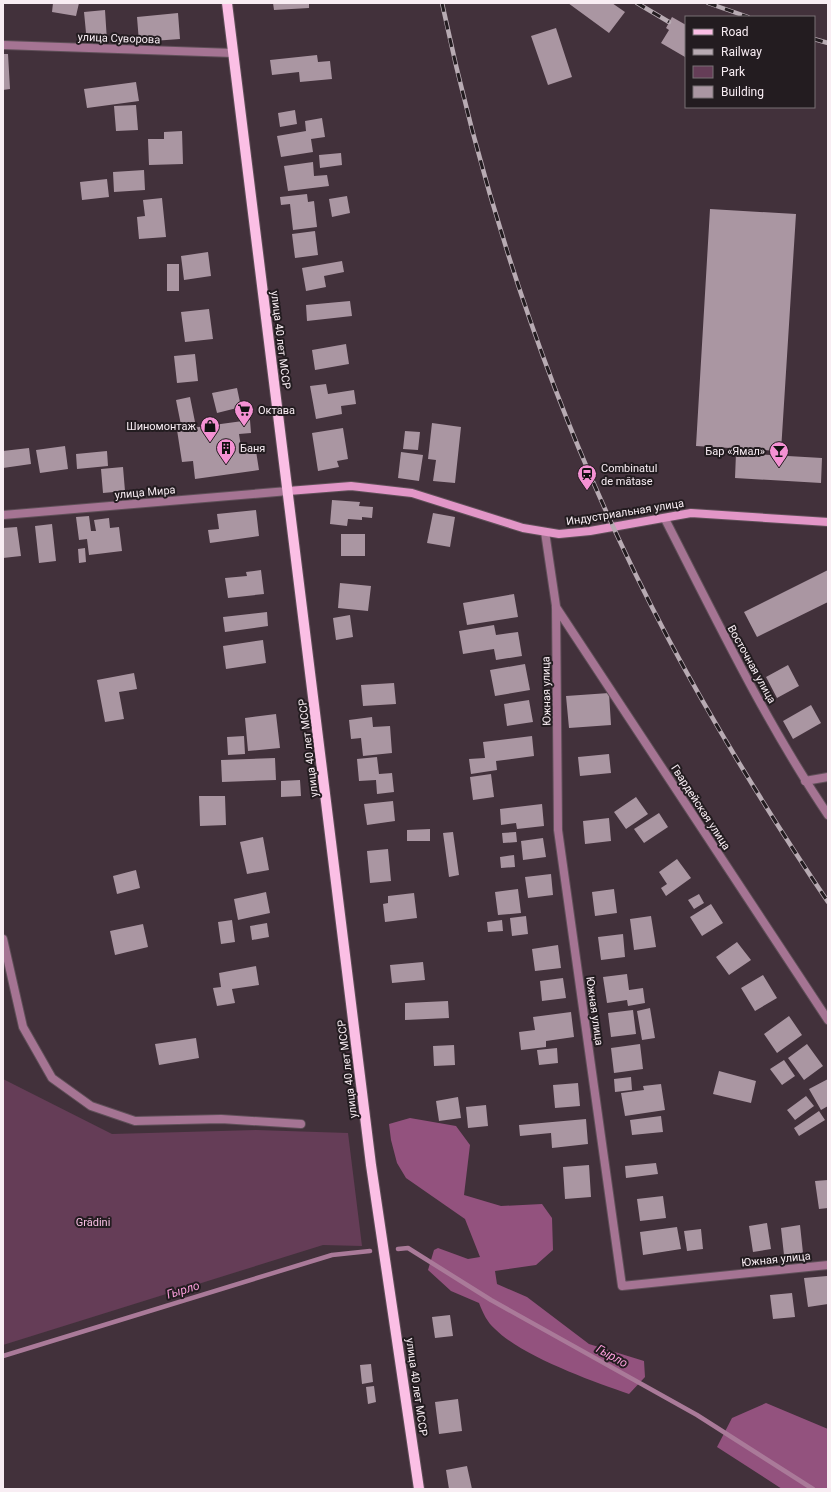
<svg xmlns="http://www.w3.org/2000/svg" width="831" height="1492" viewBox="0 0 831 1492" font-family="Roboto,sans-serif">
<rect width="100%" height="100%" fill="#42313b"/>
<path fill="#653d57" d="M3,1079L112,1134L256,1130L348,1133L362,1246L323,1245L3,1345Z"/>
<path fill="#93527e" d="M410,1118L456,1126L470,1145L464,1195L501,1206L542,1204L552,1218L553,1250L536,1265L495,1271L497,1284L527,1297L589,1344L644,1361L645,1377L629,1394C591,1381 522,1356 495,1329C487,1322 483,1313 479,1303L451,1291L428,1270L434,1250L438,1248L468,1259L480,1257L465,1219L406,1178L397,1163L391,1140L389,1124Z
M766,1403L828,1429V1489H782L717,1447L732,1418Z"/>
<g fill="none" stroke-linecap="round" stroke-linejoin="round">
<path stroke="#aa7a99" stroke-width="4.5" d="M398,1249L408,1248L491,1300L697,1415L813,1489
M3,1356L332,1255L370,1251"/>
</g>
<path fill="#aa96a2" d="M53,3H79L76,16L52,12Z
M273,3H309V8L274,10Z
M568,3H612L625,12L609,33Z
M105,10L107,41L87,43L84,12Z
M178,13L180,39L139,42L137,17Z
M672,17L686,25L685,57L661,43L669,30L666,28Z
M556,28L572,77L548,85L531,36Z
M3,54H8L10,89L3,90Z
M317,55L318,62L330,61L332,79L300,82L299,72L272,75L270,60Z
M136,82L139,101L87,108L84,89Z
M136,105L138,130L116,131L114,106Z
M295,110L297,124L280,127L278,113Z
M322,118L325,137L311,139L313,152L281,157L277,136L306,131L305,121Z
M182,131L183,164L149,165L148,139H164V132Z
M341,153L342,165L320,168L319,155Z
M313,162L314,176L327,175L329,186L288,191L284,166Z
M144,170L145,190L114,192L113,172Z
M107,179L109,197L82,200L80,182Z
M307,194L308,202L314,201L317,227L293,230L290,204L281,205L280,197Z
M347,196L350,213L332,217L329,199Z
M162,198L166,237L139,239L137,217L145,216L143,200Z
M710,209L796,214L781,451L696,446Z
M315,231L318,255L295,258L292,234Z
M208,252L211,276L184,280L181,256Z
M342,261L344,272L324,276L326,287L306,291L302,268Z
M167,264H179V291H167Z
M350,301L352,316L307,321L306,305Z
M209,309L213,339L185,342L181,312Z
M346,344L349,364L315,370L312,350Z
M195,354L198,381L177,383L174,356Z
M326,384L328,394L354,390L356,404L341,406L342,414L316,419L310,386Z
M237,388L241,407L217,413L212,393Z
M190,397L195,422L181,425L176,400Z
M250,420L251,433L239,434L242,453L256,451L259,470L195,479L193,461L182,462L177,430Z
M432,423L461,427L455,483L433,481L436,460L428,459Z
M343,428L348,459L337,461L339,467L318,471L312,433Z
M405,431L420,432L418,450L403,449Z
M65,446L68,469L40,473L36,450Z
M29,448L31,464L3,468V451Z
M107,451L108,466L77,469L76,454Z
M401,452L423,455L419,481L398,478Z
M736,453L822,458L821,483L735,478Z
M123,467L125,491L103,493L101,469Z
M332,500L360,502L359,506L373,507L372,518L362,517V520L348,519L347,526L330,524Z
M256,510L259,536L210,543L208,530L219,529L217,514Z
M433,513L455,517L450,547L427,543Z
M89,516L91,531H96L94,520L109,518L110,528L119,527L122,551L89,555L87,539L79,540L76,517Z
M52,524L56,561L39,563L35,526Z
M17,527L21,556L3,558V528Z
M341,534H365V556H341Z
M85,548L86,562L79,563L78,549Z
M261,570L264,594L228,598L225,578L247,576L246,572Z
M828,570V602L757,637L744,612Z
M340,583L371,586L368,611L338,608Z
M514,594L518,617L467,625L463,603Z
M267,612L268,626L225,632L223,617Z
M350,615L353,637L336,640L333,618Z
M494,625L496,635L518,632L522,656L496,660L494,649L463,654L459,631Z
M263,640L266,663L226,669L223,646Z
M525,664L530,690L495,696L490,670Z
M788,665L799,686L777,698L766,677Z
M134,673L137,689L119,692L124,719L105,722L97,680Z
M394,683L396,704L363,706L361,685Z
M609,693L611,725L569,728L566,696Z
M529,700L533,722L507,726L504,704Z
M811,705L821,723L793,739L783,721Z
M276,714L280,748L248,751L245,718Z
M372,717L373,727L390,726L392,753L363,756L361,738L351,739L349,720Z
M244,736L245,754L228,755L227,737Z
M532,736L534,756L496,761L497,770L471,774L469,759L485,758L483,742Z
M609,754L611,773L580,776L578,757Z
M377,757L379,774L392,773L394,792L377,794L376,780L359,781L357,759Z
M275,758L276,780L222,782L221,760Z
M491,774L494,797L473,800L470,777Z
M300,780L301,796L281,797V781Z
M199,796H225L226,825L200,826Z
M636,797L648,814L626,829L614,812Z
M393,801L395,821L367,825L364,804Z
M542,804L544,826L517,829L516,823L501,825L500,809Z
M659,813L668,827L644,843L634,829Z
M609,818L611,841L585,844L583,821Z
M430,829V841H407V830Z
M453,832L459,875L449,877L443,833Z
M516,832L517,842L503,843L502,833Z
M263,837L269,870L247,874L240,842Z
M543,838L546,857L523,860L521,841Z
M388,849L391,881L370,883L367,851Z
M514,855L515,867L501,868L500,857Z
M677,859L691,878L666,896L661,888L667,884L659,872Z
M136,870L140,888L117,894L113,876Z
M551,874L553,895L528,898L525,877Z
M518,889L521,913L498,915L495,892Z
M614,889L617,913L595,916L592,892Z
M266,892L270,913L238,920L234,899Z
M414,893L417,918L385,922L383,904L388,903V896Z
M699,894L704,903L694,909L688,900Z
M711,904L723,923L702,936L690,917Z
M526,916L528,934L512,936L510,918Z
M651,916L656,947L634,950L630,919Z
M232,920L235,942L221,944L218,922Z
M502,920L503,931L488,932L487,922Z
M267,923L269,937L252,940L250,926Z
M143,924L148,947L115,955L110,931Z
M623,934L625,957L601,960L598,937Z
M737,942L751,960L729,975L716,957Z
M558,945L561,968L535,971L532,949Z
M423,962L425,980L392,983L390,965Z
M256,966L259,985L232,989L235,1003L217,1006L213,988L221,987L219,973Z
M627,974L629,990L643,988L645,1003L628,1006L627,1000L607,1003L603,977Z
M763,975L777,998L755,1011L741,988Z
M563,978L566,998L542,1001L540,981Z
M448,1001L449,1018L405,1020V1003Z
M650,1008L655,1038L642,1040L637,1011Z
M633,1010L636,1034L611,1037L608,1013Z
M571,1012L574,1037L546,1041V1047L521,1050L519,1032L535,1030L533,1017Z
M789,1016L802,1035L777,1053L764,1034Z
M196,1038L199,1058L159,1065L155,1044Z
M640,1044L643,1069L614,1073L611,1048Z
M807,1044L823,1066L804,1080L788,1058Z
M454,1045L455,1065L434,1066L433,1046Z
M557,1048L558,1063L539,1065L537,1050Z
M784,1060L795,1076L782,1085L770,1069Z
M719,1071L756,1081L751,1103L713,1094Z
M631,1077L632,1090L615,1092L614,1079Z
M828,1079V1106L821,1110L809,1089Z
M578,1083L580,1106L555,1108L553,1085Z
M661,1084L665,1110L625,1116L621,1093L644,1090L643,1086Z
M806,1096L814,1106L795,1120L787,1110Z
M458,1097L461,1118L439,1121L436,1101Z
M486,1105L488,1126L468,1128L466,1107Z
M819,1111L825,1120L799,1136L794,1128Z
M661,1116L663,1132L632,1135L630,1120Z
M586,1119L588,1144L552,1148L551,1133L520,1136L519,1125Z
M656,1163L658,1174L626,1178L625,1166Z
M589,1165L591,1197L565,1199L563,1167Z
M828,1180V1208L819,1209L815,1181Z
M663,1196L666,1218L640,1221L637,1199Z
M767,1223L771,1249L753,1252L749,1226Z
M800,1225L803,1253L784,1255L781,1228Z
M677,1227L681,1249L643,1255L640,1232Z
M701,1229L703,1249L687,1251L684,1231Z
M827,1276L828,1304L808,1307L804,1278Z
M792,1293L795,1317L773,1319L770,1295Z
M450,1315L453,1336L435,1338L432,1317Z
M371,1364L373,1382L362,1384L360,1365Z
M374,1386L376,1402L368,1404L366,1387Z
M458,1399L462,1431L439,1434L435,1402Z
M467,1466L472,1489H449L446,1470Z"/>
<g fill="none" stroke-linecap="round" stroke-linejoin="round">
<defs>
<path id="street" d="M3,45L233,53
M3,515L288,491
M665,519C716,619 765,721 828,815
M545,532L556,606L558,830L622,1286L828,1265
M556,607L828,1020
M805,781L828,777
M3,939L23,1027L52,1078L91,1106L135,1121L221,1119L301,1124"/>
<path id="secondary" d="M288,491L351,486L412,493L523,528L559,534L590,531L691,513L828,522"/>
<path id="primary" d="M227,3L371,1165L419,1489"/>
</defs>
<use href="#street" stroke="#5f4f58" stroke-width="10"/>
<use href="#secondary" stroke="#5f4f58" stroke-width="10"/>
<use href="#primary" stroke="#5f4f58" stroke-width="12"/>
<use href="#street" stroke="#a57493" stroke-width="8"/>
<use href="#secondary" stroke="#e296c7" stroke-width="8"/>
<use href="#primary" stroke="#fbbfe5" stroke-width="10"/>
<defs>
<path id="rail" d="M442,3C489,224 563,440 669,640C717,730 771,817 828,902
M637,3L669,22
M708,3L748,17
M814,39L828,43"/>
</defs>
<use href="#rail" stroke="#b8abb3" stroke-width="4.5"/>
<use href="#rail" stroke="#231c20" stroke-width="3" stroke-dasharray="9" stroke-linecap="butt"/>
</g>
<defs>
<symbol id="supermarket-pin" viewBox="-11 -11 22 30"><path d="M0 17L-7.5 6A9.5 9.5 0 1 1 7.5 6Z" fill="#f491d3" stroke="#231c20"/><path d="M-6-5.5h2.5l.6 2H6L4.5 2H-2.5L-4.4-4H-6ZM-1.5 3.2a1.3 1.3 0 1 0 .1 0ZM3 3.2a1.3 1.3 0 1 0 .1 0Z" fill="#111"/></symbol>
<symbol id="shop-pin" viewBox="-11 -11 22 30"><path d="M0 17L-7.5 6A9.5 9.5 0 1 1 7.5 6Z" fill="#f491d3" stroke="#231c20"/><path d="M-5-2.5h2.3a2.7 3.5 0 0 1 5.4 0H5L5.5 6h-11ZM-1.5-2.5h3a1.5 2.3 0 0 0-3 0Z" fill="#111"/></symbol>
<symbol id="building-pin" viewBox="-11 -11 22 30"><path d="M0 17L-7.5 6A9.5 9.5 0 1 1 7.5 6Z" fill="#f491d3" stroke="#231c20"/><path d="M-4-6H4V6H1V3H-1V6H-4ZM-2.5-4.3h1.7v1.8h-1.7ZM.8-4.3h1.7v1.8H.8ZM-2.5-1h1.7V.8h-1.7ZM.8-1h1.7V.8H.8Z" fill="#111"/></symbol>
<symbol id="bar-pin" viewBox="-11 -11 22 30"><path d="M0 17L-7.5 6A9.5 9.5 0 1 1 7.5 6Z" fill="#f491d3" stroke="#231c20"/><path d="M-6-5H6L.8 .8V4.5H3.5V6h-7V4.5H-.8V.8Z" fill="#111"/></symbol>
<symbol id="station-pin" viewBox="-11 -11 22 30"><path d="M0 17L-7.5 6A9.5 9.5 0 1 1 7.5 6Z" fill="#f491d3" stroke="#231c20"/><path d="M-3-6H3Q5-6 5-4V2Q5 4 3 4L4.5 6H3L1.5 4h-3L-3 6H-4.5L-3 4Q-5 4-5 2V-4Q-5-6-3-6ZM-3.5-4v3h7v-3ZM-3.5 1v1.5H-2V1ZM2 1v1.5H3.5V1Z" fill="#111"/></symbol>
</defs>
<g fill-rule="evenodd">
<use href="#supermarket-pin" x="233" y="399" width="22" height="30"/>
<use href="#shop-pin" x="199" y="415" width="22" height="30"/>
<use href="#building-pin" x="215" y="437" width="22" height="30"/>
<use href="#bar-pin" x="768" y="440" width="22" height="30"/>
<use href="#station-pin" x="576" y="463" width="22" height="30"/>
</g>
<g text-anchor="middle" stroke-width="4" stroke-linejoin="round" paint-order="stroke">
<g font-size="11" fill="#f8edf3" stroke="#231c20">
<text transform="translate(119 38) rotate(2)" y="4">улица Суворова</text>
<text transform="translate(281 340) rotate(83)" y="4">улица 40 лет МССР</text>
<text transform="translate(145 492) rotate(-5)" y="4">улица Мира</text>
<text transform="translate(625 512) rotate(-9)" y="4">Индустриальная улица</text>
<text transform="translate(752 664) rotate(61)" y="4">Восточная улица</text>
<text transform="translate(546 691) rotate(-91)" y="4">Южная улица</text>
<text transform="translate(308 748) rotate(-97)" y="4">улица 40 лет МССР</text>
<text transform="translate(701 807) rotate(57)" y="4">Гвардейская улица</text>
<text transform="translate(595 1011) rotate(82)" y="4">Южная улица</text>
<text transform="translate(347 1069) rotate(-97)" y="4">улица 40 лет МССР</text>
<text transform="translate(776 1259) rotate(-6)" y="4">Южная улица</text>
<text transform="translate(417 1387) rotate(82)" y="4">улица 40 лет МССР</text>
</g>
<g font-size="11" fill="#f8edf3" stroke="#231c20" text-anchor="start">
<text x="258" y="414">Октава</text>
<text x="196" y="430" text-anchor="end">Шиномонтаж</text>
<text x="240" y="452">Баня</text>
<text x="765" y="455" text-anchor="end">Бар «Ямал»</text>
<text x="601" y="472">Combinatul<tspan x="601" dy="13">de mătase</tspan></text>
</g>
<g font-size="11" fill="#f8bfe3" stroke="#231c20">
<text x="93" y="1226">Grădini</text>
</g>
<g font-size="12" font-style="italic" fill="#fb9edb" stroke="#231c20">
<text transform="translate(183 1290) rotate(-17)" y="4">Гырло</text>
<text transform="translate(612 1356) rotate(29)" y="4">Гырло</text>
</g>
</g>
<rect width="831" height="1492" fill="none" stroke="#f8edf3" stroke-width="8"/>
<rect x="685" y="16" width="130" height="92" fill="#231c20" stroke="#787074"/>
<rect x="693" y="29" width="20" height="6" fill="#fbbfe5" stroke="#787074"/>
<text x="721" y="36" font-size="12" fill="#f8edf3">Road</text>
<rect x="693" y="49" width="20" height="6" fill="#b8abb3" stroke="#787074"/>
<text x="721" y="56" font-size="12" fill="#f8edf3">Railway</text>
<rect x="693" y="66" width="20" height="12" fill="#653d57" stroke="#787074"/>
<text x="721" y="76" font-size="12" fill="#f8edf3">Park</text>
<rect x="693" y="86" width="20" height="12" fill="#aa96a2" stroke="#787074"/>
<text x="721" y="96" font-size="12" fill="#f8edf3">Building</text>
</svg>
